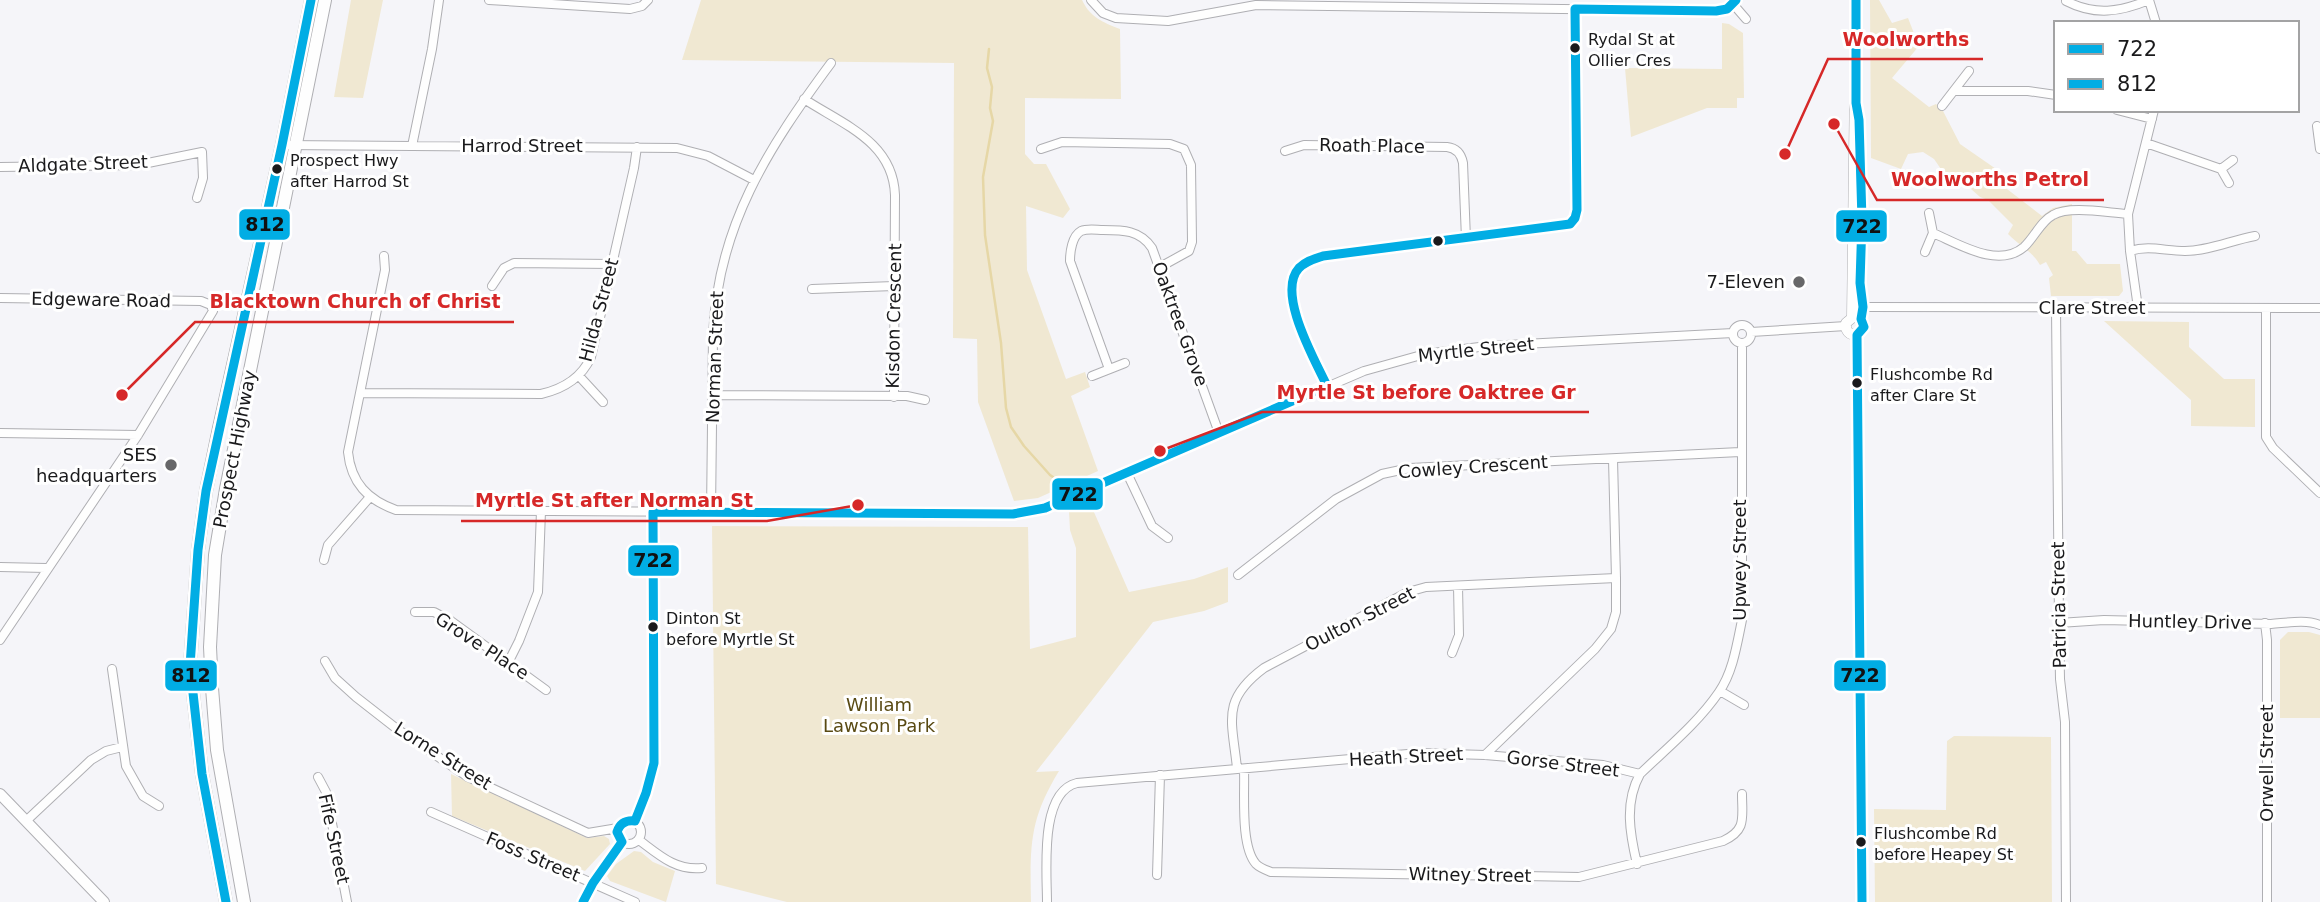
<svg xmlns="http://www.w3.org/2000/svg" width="2320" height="902" viewBox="0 0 2320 902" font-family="'DejaVu Sans',sans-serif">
<rect width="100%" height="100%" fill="#f5f5f9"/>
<path fill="#f0e8d2" d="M351,0H383L363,98L334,97Z
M701,0H1082C1090,17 1102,22 1120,29L1121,99L1025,98V154L1034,164H1046L1070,209L1063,218L1026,206L1027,270L1066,379L1085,372L1090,387L1071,396L1098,471L1038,498L1014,501L978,402L977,339L953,338L954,63L682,60Z
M1870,0H1879L1892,23L1908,18L1919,46L1892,78L1929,107L1936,104L1943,111L1960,144L1999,171L2007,189L2042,216L2053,208L2072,204V251H2076L2087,264H2120L2123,291L2119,296H2051L2049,278L2053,275L2046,262L2040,265C2030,249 2021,247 2008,234L2013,225L1988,200L1980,197L1962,181L1943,172L1934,159L1923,152L1908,154L1901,169L1871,158Z
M1722,23L1729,24L1743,33L1744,98H1737V108H1707L1631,137L1625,68L1722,69Z
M2104,321L2189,322V347L2224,379H2255V427L2191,426V400Z
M1090,503L1129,592L1194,579L1228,567V602L1204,611L1153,622L1036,772L1059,771C1029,820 1030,846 1031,902H787L716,884L712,526L1028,527L1030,649L1076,637V548L1070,530L1069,511Z
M2288,632H2309L2320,635V718H2280V640Z
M1954,736L2051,737L2052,902H1875L1874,809L1946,810L1947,741Z
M451,774L587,838L604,836L609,839L610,844L585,871L452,816Z
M634,851L641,852L653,862L675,871L666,902L610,881L607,876L616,864Z"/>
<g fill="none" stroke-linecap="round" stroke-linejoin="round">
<path stroke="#e6d7a6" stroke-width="2.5" d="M989,49L987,68L992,87L990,108L993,121L983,177L985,235L1001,343L1006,408L1011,427L1024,446L1050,475L1066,486"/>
<defs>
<path id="minor" d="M489,0L630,9L642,6L648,0
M1091,0L1103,13L1116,18L1168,21L1256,5L1716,11L1727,9L1736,0
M2149,0L2156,23
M2066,1C2095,16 2120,12 2149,0
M1733,4L1746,19
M1955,91H2028L2056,95
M804,99C844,125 893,142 895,195L894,397
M1942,106L1969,71
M2117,110L2152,119
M2317,126L2320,149
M2146,143L2221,169
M282,145L677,148L708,156L754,180
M412,146L432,49L439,0
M1041,149L1062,142L1170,144L1184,149L1191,165L1192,242L1189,251L1160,267
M1285,151L1304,145L1447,147C1456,148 1461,153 1463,163L1466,239
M0,167L138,165L202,152L203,178L197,198
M2229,183L2221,169L2233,160
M1933,233C1959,244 1998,269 2024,247C2034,238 2041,221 2053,215C2070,205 2108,213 2128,214
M2130,251C2149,245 2165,251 2185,251C2209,251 2232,240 2255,236
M1925,252L1933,233L1929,213
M384,256L385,270L348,452C351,483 368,500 396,510L1019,514L1045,508L1364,371L1425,354L1487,346L1733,333
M492,286L504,268L514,263L612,264
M812,289L894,286
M0,298L201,301L211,305L213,311L138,435L0,640
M1863,307L2320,308
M2056,308L2059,623L2060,679L2065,722L2066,902
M2138,308L2130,251L2128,214L2154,110
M2266,308V437L2273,448L2320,493
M1733 334a9 9 0 1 1 18 0a9 9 0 1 1-18 0Z
M1751,332L1846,326
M1109,369L1070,261C1070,252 1072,236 1081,231C1088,228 1097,230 1103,230C1123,230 1140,230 1152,248L1219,433
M579,376L603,402
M1092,376L1125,363
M1327,386C1320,371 1314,356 1307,341C1293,310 1273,267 1323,256L1563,226L1570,224L1575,218V9
M360,393L541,394C563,389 581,379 591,357L634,168L637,147
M712,395L907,396L925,400
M0,433L138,435
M1127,473L1152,526L1168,538
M711,513L713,336C717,227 768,148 831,63
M324,560L328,545L370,497
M0,567L46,568
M1238,575L1336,499L1382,474L1410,468L1740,452
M415,612H434L451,621L546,690
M2059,623L2104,620L2271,624C2286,623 2306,619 2320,625
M2265,623L2267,640V902
M1452,653L1459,635L1458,586
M325,661L335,678L356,697L397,729L468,777L588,833L618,828
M509,661L519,641L538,592L541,511
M112,669L126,766L143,796L159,806
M1720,691L1744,705
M1485,755L1595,649L1611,629L1616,612V578L1613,459
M1237,768C1232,720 1221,700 1264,668L1408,592L1426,587L1616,578
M1244,769C1245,793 1240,846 1256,864C1260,868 1266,870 1271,872L1579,877L1723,841C1747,830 1742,818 1742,794
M318,777L326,792L347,902
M431,812L635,902
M617 832a12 12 0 1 1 24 0a12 12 0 1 1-24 0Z
M26,821L91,760L106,751L122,747
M635,821L650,783L654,763L653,512
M639,840C659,855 676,871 702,868
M1637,864C1630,834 1624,803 1640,774C1666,749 1698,723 1719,692C1733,672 1737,644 1742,620V343
M1157,875L1160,775
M583,902L593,883L622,842
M1047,902C1047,871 1039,792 1077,783L1419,753L1485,755L1603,765L1640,774"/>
<path id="tertiary" d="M1859,117L1862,220L1860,256
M1852,318L1856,0
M1852,318L1846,323C1845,331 1849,335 1857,335
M1857,335L1862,902
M1857,335L1864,327L1861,319L1863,307L1860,271"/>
<path id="secondary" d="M0,794L104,902"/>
<path id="primary" d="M226,902L202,774L190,666L198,550L206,491L219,428L282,145L311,0
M244,902L217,750L212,688L210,647L215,555L226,489L325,0"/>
</defs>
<use href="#minor" stroke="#afafb3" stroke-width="10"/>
<use href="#tertiary" stroke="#afafb3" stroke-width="11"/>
<use href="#secondary" stroke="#afafb3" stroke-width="12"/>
<use href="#primary" stroke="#afafb3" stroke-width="14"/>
<use href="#minor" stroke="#fefefe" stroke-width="8"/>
<use href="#tertiary" stroke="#fefefe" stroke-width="10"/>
<use href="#secondary" stroke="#fefefe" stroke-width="10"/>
<use href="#primary" stroke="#fefefe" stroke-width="12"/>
<defs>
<path id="bus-1" d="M1856,0V103L1859,120L1862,220L1860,283L1863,307L1861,319L1864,327L1857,335L1862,902
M583,902L593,883L622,842L617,832C620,823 626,820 635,821L646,793L654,763L653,512L1013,514L1045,508L1327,386C1315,360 1276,293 1299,268C1306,261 1314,259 1323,256L1570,224L1575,218L1577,210L1575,9L1716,11L1727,9L1736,0"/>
<path id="bus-2" d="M226,902L202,774L190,666L198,550L206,491L282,145L311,0"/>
</defs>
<use href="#bus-1" stroke="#fff" stroke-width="14"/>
<use href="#bus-2" stroke="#fff" stroke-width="14"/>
<use href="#bus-1" stroke="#01ade4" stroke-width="9"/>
<use href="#bus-2" stroke="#01ade4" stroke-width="9"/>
</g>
<g fill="#1a1a1c" stroke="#fff" stroke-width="2.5">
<circle cx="1575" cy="48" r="6"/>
<circle cx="277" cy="169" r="6"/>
<circle cx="1438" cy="241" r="6"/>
<circle cx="1857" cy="383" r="6"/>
<circle cx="653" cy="627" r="6"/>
<circle cx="1861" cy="842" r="6"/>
</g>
<g fill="#676769" stroke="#fff" stroke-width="2.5">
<circle cx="1799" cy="282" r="7"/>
<circle cx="171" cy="465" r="7"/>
</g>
<g text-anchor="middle" stroke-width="6" stroke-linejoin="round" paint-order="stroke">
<g font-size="16" fill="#1a1a1c" stroke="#fff" text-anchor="start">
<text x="1588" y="45">Rydal St at<tspan x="1588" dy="21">Ollier Cres</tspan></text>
<text x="290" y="166">Prospect Hwy<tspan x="290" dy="21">after Harrod St</tspan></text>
<text x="1870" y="380">Flushcombe Rd<tspan x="1870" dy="21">after Clare St</tspan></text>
<text x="666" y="624">Dinton St<tspan x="666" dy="21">before Myrtle St</tspan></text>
<text x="1874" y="839">Flushcombe Rd<tspan x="1874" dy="21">before Heapey St</tspan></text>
</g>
<g font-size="18" fill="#1a1a1c" stroke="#fff">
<text x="522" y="152">Harrod Street</text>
<text transform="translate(1372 146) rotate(1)" y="6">Roath Place</text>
<text transform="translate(83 164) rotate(-2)" y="6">Aldgate Street</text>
<text transform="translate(101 300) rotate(1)" y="6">Edgeware Road</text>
<text x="2092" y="314">Clare Street</text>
<text transform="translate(599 310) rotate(-75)" y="6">Hilda Street</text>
<text transform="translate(894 316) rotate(-89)" y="6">Kisdon Crescent</text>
<text transform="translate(1180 324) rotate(70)" y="6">Oaktree Grove</text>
<text transform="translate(1476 350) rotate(-6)" y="6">Myrtle Street</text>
<text transform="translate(715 357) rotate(-88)" y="6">Norman Street</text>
<text transform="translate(235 449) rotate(-79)" y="6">Prospect Highway</text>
<text transform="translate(1473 467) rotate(-4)" y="6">Cowley Crescent</text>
<text transform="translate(1740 560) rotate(-90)" y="6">Upwey Street</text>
<text transform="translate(2059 605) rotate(-91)" y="6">Patricia Street</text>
<text transform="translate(1360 619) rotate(-27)" y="6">Oulton Street</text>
<text transform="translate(2190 622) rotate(1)" y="6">Huntley Drive</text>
<text transform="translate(482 646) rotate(33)" y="6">Grove Place</text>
<text transform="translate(443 756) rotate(32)" y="6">Lorne Street</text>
<text transform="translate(1406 757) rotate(-3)" y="6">Heath Street</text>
<text transform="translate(2267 763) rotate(-90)" y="6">Orwell Street</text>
<text transform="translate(1563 764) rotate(7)" y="6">Gorse Street</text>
<text transform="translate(334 839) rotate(78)" y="6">Fife Street</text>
<text transform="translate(533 857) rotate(23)" y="6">Foss Street</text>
<text transform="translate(1470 875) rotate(1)" y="6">Witney Street</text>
</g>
<g font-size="18" fill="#1a1a1c" stroke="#fff" text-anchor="end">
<text x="1785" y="288">7-Eleven</text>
<text x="157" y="461">SES<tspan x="157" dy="21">headquarters</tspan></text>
</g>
<g font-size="18" fill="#594a13" stroke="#fff">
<text x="879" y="711">William<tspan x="879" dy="21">Lawson Park</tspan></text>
</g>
</g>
<path fill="none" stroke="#d62828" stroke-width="2.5" d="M1785 154L1828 59H1983M1834 124L1877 200H2104M122 395L195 322H514M1160 451L1262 412H1589M858 505L767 521H461"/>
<g fill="#d62828" stroke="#fff" stroke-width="2.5">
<circle cx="1785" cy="154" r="7"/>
<circle cx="1834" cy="124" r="7"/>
<circle cx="122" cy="395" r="7"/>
<circle cx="1160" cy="451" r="7"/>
<circle cx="858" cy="505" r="7"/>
</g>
<g font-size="19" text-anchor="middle" font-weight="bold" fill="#d62828" stroke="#fff" stroke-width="6" stroke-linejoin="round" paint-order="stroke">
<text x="1906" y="46">Woolworths</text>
<text x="1990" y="186">Woolworths Petrol</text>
<text x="355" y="308">Blacktown Church of Christ</text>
<text x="1426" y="399">Myrtle St before Oaktree Gr</text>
<text x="614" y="507">Myrtle St after Norman St</text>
</g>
<g stroke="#fff" stroke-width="2.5">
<rect x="238" y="208" width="53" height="33" rx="7" fill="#01ade4"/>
<rect x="1835" y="209" width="53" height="34" rx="7" fill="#01ade4"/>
<rect x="1051" y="477" width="53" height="34" rx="7" fill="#01ade4"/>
<rect x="627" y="544" width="53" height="33" rx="7" fill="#01ade4"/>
<rect x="1833" y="659" width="54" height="33" rx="7" fill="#01ade4"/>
<rect x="164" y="659" width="54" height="33" rx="7" fill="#01ade4"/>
</g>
<g font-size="19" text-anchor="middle" font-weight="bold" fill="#111">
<text x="265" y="231">812</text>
<text x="1862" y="233">722</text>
<text x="1078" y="501">722</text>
<text x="653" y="567">722</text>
<text x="1860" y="682">722</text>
<text x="191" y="682">812</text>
</g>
<rect x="2054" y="21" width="245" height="91" fill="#ffffff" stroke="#a3a3a4" stroke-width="2"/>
<rect x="2068" y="44" width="35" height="10" fill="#01ade4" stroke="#a3a3a4" stroke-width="2"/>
<text x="2117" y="56" font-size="21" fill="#1a1a1c">722</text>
<rect x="2068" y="79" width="35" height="10" fill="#01ade4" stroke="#a3a3a4" stroke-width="2"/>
<text x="2117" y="91" font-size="21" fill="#1a1a1c">812</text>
</svg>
